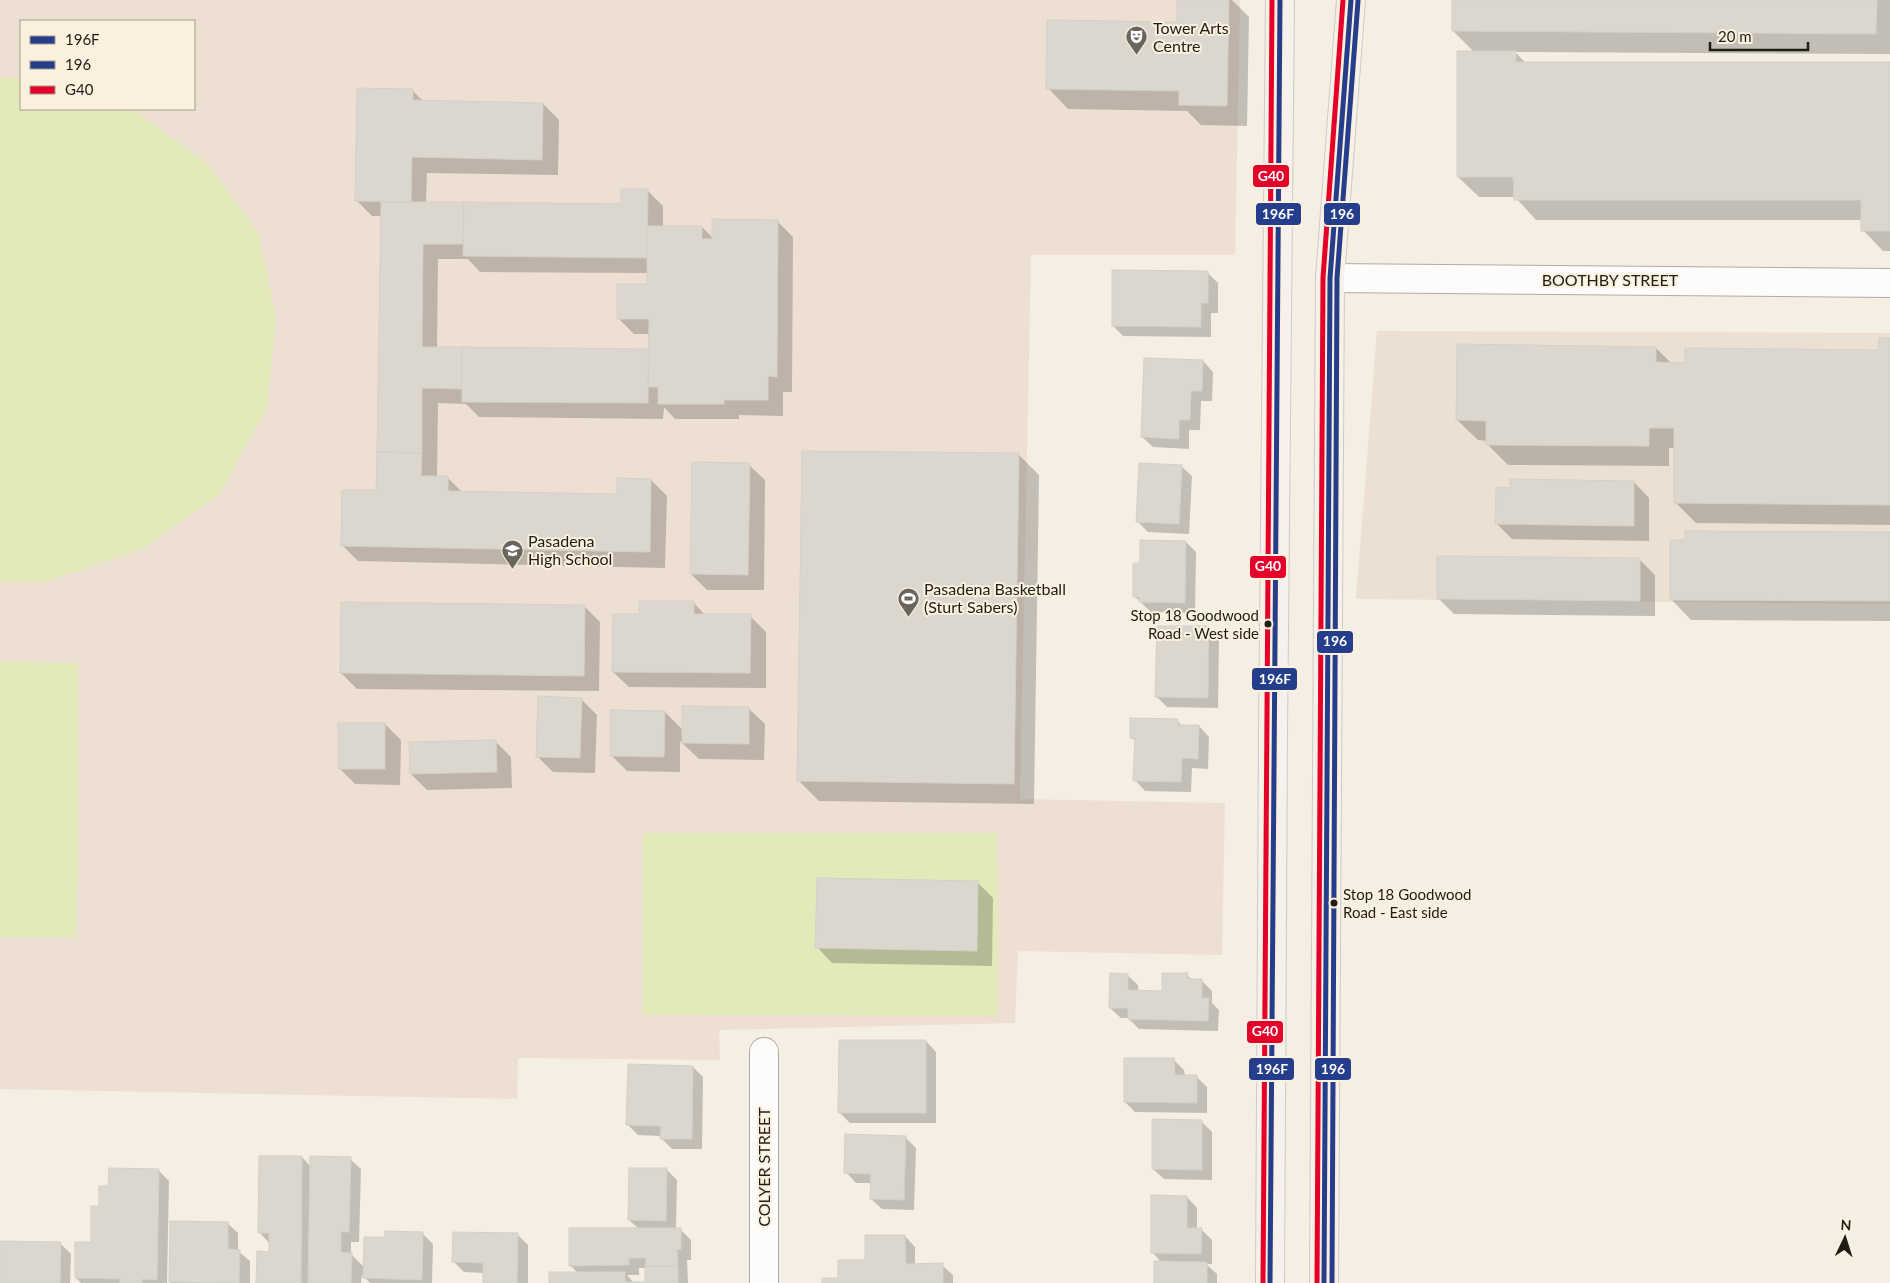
<svg xmlns="http://www.w3.org/2000/svg" width="1890" height="1283" viewBox="0 0 1890 1283" font-family="Lato,sans-serif">
<rect width="100%" height="100%" fill="#f4eee3"/>
<path fill="#ece0d2" d="M1377,331L1890,333V604L1356,599Z"/>
<path fill="#ede0d3" fill-rule="evenodd" d="M0,0H1240L1235,255H1031L1020,799L1225,803L1222,955L1018,951L1015,1023L719,1030L720,1060L518,1058L517,1099L0,1089ZM21,21H194V109H21Z"/>
<path fill="#e2eaba" d="M0,78H21V109H132L207,163L259,234L276,319L267,408L220,493L144,548L45,582H0Z
M0,662L78,663L77,937H0Z
M643,833H997L998,1016L643,1015Z"/>
<path fill="#0003" fill-rule="evenodd" d="M1178,0H1232L1249,17L1247,126L1201,125L1187,111L1068,109L1048,88L1178,24Z
M1453,0H1890V54L1515,52L1527,64H1890V251H1883L1863,230V220H1536L1515,197H1479L1458,177L1474,52L1453,31Z
M412,90L424,102L543,104L559,120L558,175L427,173L426,203L622,205L647,190L663,206V227H702L714,239L777,221L793,237L792,392H783V416L739,415V419H675L664,407L663,419L479,417L466,404L438,403L437,477L448,478L462,492L618,495L651,480L667,496L665,568L358,561L342,545L377,492L382,216H372L356,200ZM438,259H468L480,272L648,273V286L618,318L634,334H650V350L437,348Z
M1208,273L1218,283V313H1211V337L1123,336L1113,326Z
M1890,339V525L1696,523L1675,502V448H1669V466L1508,465L1487,444V441L1478,440L1457,420L1656,348L1672,364L1880,352Z
M1203,361L1213,372L1212,401H1201L1200,430H1189V449L1153,447L1142,437Z
M1018,454L1039,475L1034,804L819,801L798,780Z
M749,465L765,480L764,590H707L691,574Z
M1181,466L1192,476L1189,534L1148,532L1138,522Z
M1634,482L1649,498V541L1512,539L1497,524L1511,489Z
M1890,534V621L1691,620L1671,599Z
M1186,542L1196,552L1195,613L1151,612L1134,596L1141,564Z
M1639,559L1655,575V616L1454,614L1438,598Z
M693,602L706,616H750L766,632V688L629,687L613,672L640,616Z
M584,606L600,622L599,691L357,689L341,673Z
M1209,628L1219,638L1218,708L1167,707L1157,697Z
M581,699L597,715L595,773L553,772L537,756Z
M749,709L765,724L764,760L699,759L680,741V772L627,771L611,755L665,712L683,730Z
M1177,721L1183,726H1199L1209,737L1208,769L1192,768L1191,792L1145,791L1135,780L1136,742L1131,737Z
M385,724L401,740L400,785L355,784L339,768Z
M495,741L511,757L512,788L427,790L411,774Z
M977,882L993,898L992,966L832,963L817,947Z
M1127,975L1138,985V992H1163L1187,975L1193,981H1202L1212,991V1003L1219,1010L1218,1031L1139,1029L1128,1018H1121L1110,1008Z
M926,1041L936,1052V1123H850L839,1112Z
M1174,1060L1184,1070L1185,1076H1196L1207,1087V1113L1135,1112L1125,1102Z
M693,1067L703,1077L702,1149H672L661,1138V1136L638,1135L627,1124Z
M1201,1121L1212,1132V1180L1164,1179L1153,1169Z
M906,1138L916,1148L914,1210L882,1209L871,1199L872,1183H856L846,1172Z
M302,1157L311,1167L350,1159L361,1169L359,1242H351V1254L364,1267L387,1238L422,1233L433,1244L432,1283H370L362,1275L361,1283H258L270,1253L269,1243L259,1232Z
M666,1169L677,1180L676,1230H681L691,1240V1260H687L688,1283H646L647,1268H639V1275H627L634,1283H551L578,1273L570,1265L639,1229L629,1220Z
M158,1170L169,1181L167,1283H81L76,1278L92,1244L100,1207L110,1187Z
M1187,1197L1197,1208V1229H1201L1212,1240V1264H1206L1217,1274V1283H1155L1162,1263L1152,1252Z
M227,1223L238,1233V1251L250,1261V1283H171L170,1282Z
M517,1234L528,1245V1283H484V1273L464,1272L454,1262Z
M905,1236L915,1247V1265H942L953,1275V1283H823L840,1279Z
M0,1242L60,1243L71,1254L70,1283H0Z"/>
<path fill="#dcd7ce" stroke="#d4d0c8" d="M1177,0H1229L1227,106L1179,105V91L1046,89L1047,20L1177,22Z
M1452,0H1877L1876,34L1452,31Z
M1457,51H1516V62H1890V231H1861V200H1514L1513,177H1457Z
M357,88L413,89V100L543,103L542,160L412,157L411,202L355,201Z
M621,189H648L647,258L463,256L464,202L621,204Z
M381,202H464L463,244H423L422,347H462V389L422,388V453L377,452Z
M712,219L778,220L777,377L768,376V400H724V404H658V387H648L649,319H617V284H647V226H702V239H712Z
M1112,270L1208,271V303H1201V327L1112,326Z
M1879,338H1890V505L1674,503V428H1649V446L1486,445V421L1456,420L1457,344L1656,347V362L1685,363V348L1878,350Z
M462,347L649,349L648,403L462,402Z
M1144,358L1203,360L1202,391H1191L1190,420H1179V439L1141,437Z
M802,451L1019,453L1014,784L797,781Z
M377,452L422,453L421,476H448V491L617,494V478L651,479L650,552L341,546L342,490H376Z
M692,462L750,463L748,575L690,574Z
M1139,463L1182,465L1179,524L1136,522Z
M1510,479L1634,481V526L1495,524L1496,487L1510,488Z
M1685,531L1890,532V601L1670,600V540H1685Z
M1140,540L1186,541L1185,603L1139,602V597H1133V563H1140Z
M1437,556L1640,558V601L1437,599Z
M639,601H694V614H751L750,673L612,672L613,614H639Z
M341,602L585,605L584,676L340,673Z
M1157,626H1209L1208,698L1155,697Z
M538,696L582,698L580,758L536,757Z
M682,706L749,707V744L682,743Z
M610,710L665,711L664,757L610,756Z
M1130,718L1178,719V725H1199L1198,759L1182,758L1181,782L1133,781L1135,738H1130Z
M338,723H385V769H338Z
M496,740L497,772L410,774L409,742Z
M817,878L978,881L977,951L815,948Z
M1110,973L1128,974V990L1162,991V973H1188L1187,979H1202V998H1209L1208,1021L1128,1019V1008H1109Z
M839,1040H926V1113H838Z
M1124,1058H1174L1175,1075H1197V1103L1124,1102Z
M628,1064L693,1066L692,1139H660L661,1126L626,1125Z
M1152,1119L1202,1120V1170L1152,1169Z
M845,1134L906,1136L904,1200L870,1199L871,1174L844,1173Z
M259,1156H302L301,1283H256L257,1251L269,1252V1233H258Z
M310,1156L351,1157L349,1232H341V1252L352,1253L351,1283H308Z
M109,1168L159,1169L157,1280L142,1279V1283H120V1279L75,1278V1242H91V1206H99V1186H108Z
M629,1168H667L666,1221L628,1220Z
M1151,1195L1187,1196V1228H1202L1201,1254L1151,1253Z
M170,1221L228,1222V1249L240,1250L239,1283L169,1282Z
M569,1228H681V1249L677,1250L678,1266H645L646,1258H629V1265L569,1266Z
M385,1231L423,1232L422,1280L363,1278L364,1237H385Z
M453,1232L518,1233L517,1283H483V1263L452,1262Z
M865,1235H905L906,1264L943,1263V1283H822V1278H838V1260H865Z
M0,1241L61,1242L60,1283H0Z
M1154,1261L1207,1262V1283H1154Z
M645,1266H678V1283H549V1272H625V1282H645Z"/>
<g fill="none" stroke-linecap="round" stroke-linejoin="round">
<defs>
<path id="minor" d="M1330,278L1890,283
M764,1052V1283"/>
<path id="major" d="M1270,1283L1273,734L1280,0
M1324,1283L1330,278L1351,0"/>
</defs>
<use href="#minor" stroke="#b0aba3" stroke-width="30"/>
<use href="#major" stroke="#cecbc6" stroke-width="30"/>
<use href="#minor" stroke="#fdfcfb" stroke-width="28"/>
<use href="#major" stroke="#f6f1ec" stroke-width="28"/>
<defs>
<path id="bus-1" d="M1270,1283L1280,0
M1324,1283L1330,278L1351,0"/>
<path id="bus-2" d="M1332,1283L1337,278L1358,1"/>
<path id="bus-3" d="M1263,1283L1272,0
M1317,1283L1323,278L1343,0"/>
</defs>
<use href="#bus-1" stroke="#faf0dd" stroke-width="9"/>
<use href="#bus-2" stroke="#faf0dd" stroke-width="9"/>
<use href="#bus-3" stroke="#faf0dd" stroke-width="9"/>
<use href="#bus-1" stroke="#243e8c" stroke-width="5"/>
<use href="#bus-2" stroke="#243e8c" stroke-width="5"/>
<use href="#bus-3" stroke="#e4002b" stroke-width="5"/>
</g>
<defs>
<symbol id="theatre-pin" viewBox="-11 -11 22 30"><path d="M0 17L-7.5 6A9.5 9.5 0 1 1 7.5 6Z" fill="#6a665e" stroke="#faf0dd"/><path d="M-5-5.5Q0-4 5-5.5V0Q5 5 0 6Q-5 5-5 0ZM-3.3-2.5H-1v1.5H-3.3ZM1-2.5H3.3v1.5H1ZM-2.8 1Q0 5.5 2.8 1Z" fill="#fff"/></symbol>
<symbol id="school-pin" viewBox="-11 -11 22 30"><path d="M0 17L-7.5 6A9.5 9.5 0 1 1 7.5 6Z" fill="#6a665e" stroke="#faf0dd"/><path d="M0-5L7-2L0 1L-7-2ZM-4 1L0 2.5L4 1V4Q0 6-4 4Z" fill="#fff"/></symbol>
<symbol id="stadium-pin" viewBox="-11 -11 22 30"><path d="M0 17L-7.5 6A9.5 9.5 0 1 1 7.5 6Z" fill="#6a665e" stroke="#faf0dd"/><path d="M0-5a6.5 5 0 1 0 0 10a6.5 5 0 1 0 0-10ZM-3.5-1.8h7v3.6h-7Z" fill="#fff"/></symbol>
</defs>
<g fill-rule="evenodd">
<use href="#theatre-pin" x="1124" y="24" width="25" height="34"/>
<use href="#school-pin" x="500" y="538" width="25" height="34"/>
<use href="#stadium-pin" x="896" y="586" width="25" height="34"/>
</g>
<g fill="#201c16" stroke="#faf0dd" stroke-width="2">
<circle cx="1268" cy="624" r="4.5"/>
<circle cx="1334" cy="903" r="4.5"/>
</g>
<g text-anchor="middle" stroke-width="4" stroke-linejoin="round" paint-order="stroke">
<g font-size="15" fill="#201c16" stroke="#faf0dd" text-anchor="end">
<text x="1259" y="621">Stop 18 Goodwood<tspan x="1259" dy="18">Road - West side</tspan></text>
<text x="1343" y="900" text-anchor="start">Stop 18 Goodwood<tspan x="1343" dy="18">Road - East side</tspan></text>
</g>
<g font-size="16" fill="#201c16" stroke="#faf0dd" text-anchor="start">
<text x="1153" y="34">Tower Arts<tspan x="1153" dy="18">Centre</tspan></text>
<text x="528" y="547">Pasadena<tspan x="528" dy="18">High School</tspan></text>
<text x="924" y="595">Pasadena Basketball<tspan x="924" dy="18">(Sturt Sabers)</tspan></text>
</g>
<g font-size="16" fill="#201c16" stroke="#faf0dd">
<text x="1610" y="286">BOOTHBY STREET</text>
<text transform="translate(764 1167) rotate(-90)" y="6">COLYER STREET</text>
</g>
</g>
<g stroke="#faf0dd" stroke-width="2">
<rect x="1252" y="164" width="38" height="24" rx="5" fill="#e4002b"/>
<rect x="1255" y="202" width="47" height="24" rx="5" fill="#243e8c"/>
<rect x="1323" y="202" width="38" height="24" rx="5" fill="#243e8c"/>
<rect x="1249" y="555" width="38" height="24" rx="5" fill="#e4002b"/>
<rect x="1316" y="630" width="38" height="24" rx="5" fill="#243e8c"/>
<rect x="1251" y="667" width="47" height="24" rx="5" fill="#243e8c"/>
<rect x="1246" y="1020" width="38" height="24" rx="5" fill="#e4002b"/>
<rect x="1248" y="1057" width="47" height="24" rx="5" fill="#243e8c"/>
<rect x="1314" y="1057" width="38" height="24" rx="5" fill="#243e8c"/>
</g>
<g font-size="14" text-anchor="middle" font-weight="bold" fill="#fff">
<text x="1271" y="181">G40</text>
<text x="1278" y="219">196F</text>
<text x="1342" y="219">196</text>
<text x="1268" y="571">G40</text>
<text x="1335" y="646">196</text>
<text x="1275" y="684">196F</text>
<text x="1265" y="1036">G40</text>
<text x="1272" y="1074">196F</text>
<text x="1333" y="1074">196</text>
</g>
<rect x="20" y="20" width="175" height="90" fill="#faf0dd" stroke="#a39b8d"/>
<rect x="30" y="36" width="25" height="8" fill="#243e8c" stroke="#a39b8d"/>
<text x="65" y="45" font-size="15" fill="#201c16">196F</text>
<rect x="30" y="61" width="25" height="8" fill="#243e8c" stroke="#a39b8d"/>
<text x="65" y="70" font-size="15" fill="#201c16">196</text>
<rect x="30" y="86" width="25" height="8" fill="#e4002b" stroke="#a39b8d"/>
<text x="65" y="95" font-size="15" fill="#201c16">G40</text>
<g transform="translate(1845 1238) rotate(4)" stroke="#faf0dd" stroke-width="4" paint-order="stroke">
<path d="M0-4L9 19L0 12L-9 19Z" fill="#201c16"/>
<text y="-8" font-size="14" font-weight="bold" text-anchor="middle" fill="#201c16">N</text>
</g>
<path d="M1710 42v8h98v-8" fill="none" stroke="#201c16" stroke-width="2.5"/>
<text x="1718" y="42" font-size="15" fill="#201c16" stroke="#faf0dd" stroke-width="4" paint-order="stroke">20 m</text>
</svg>
